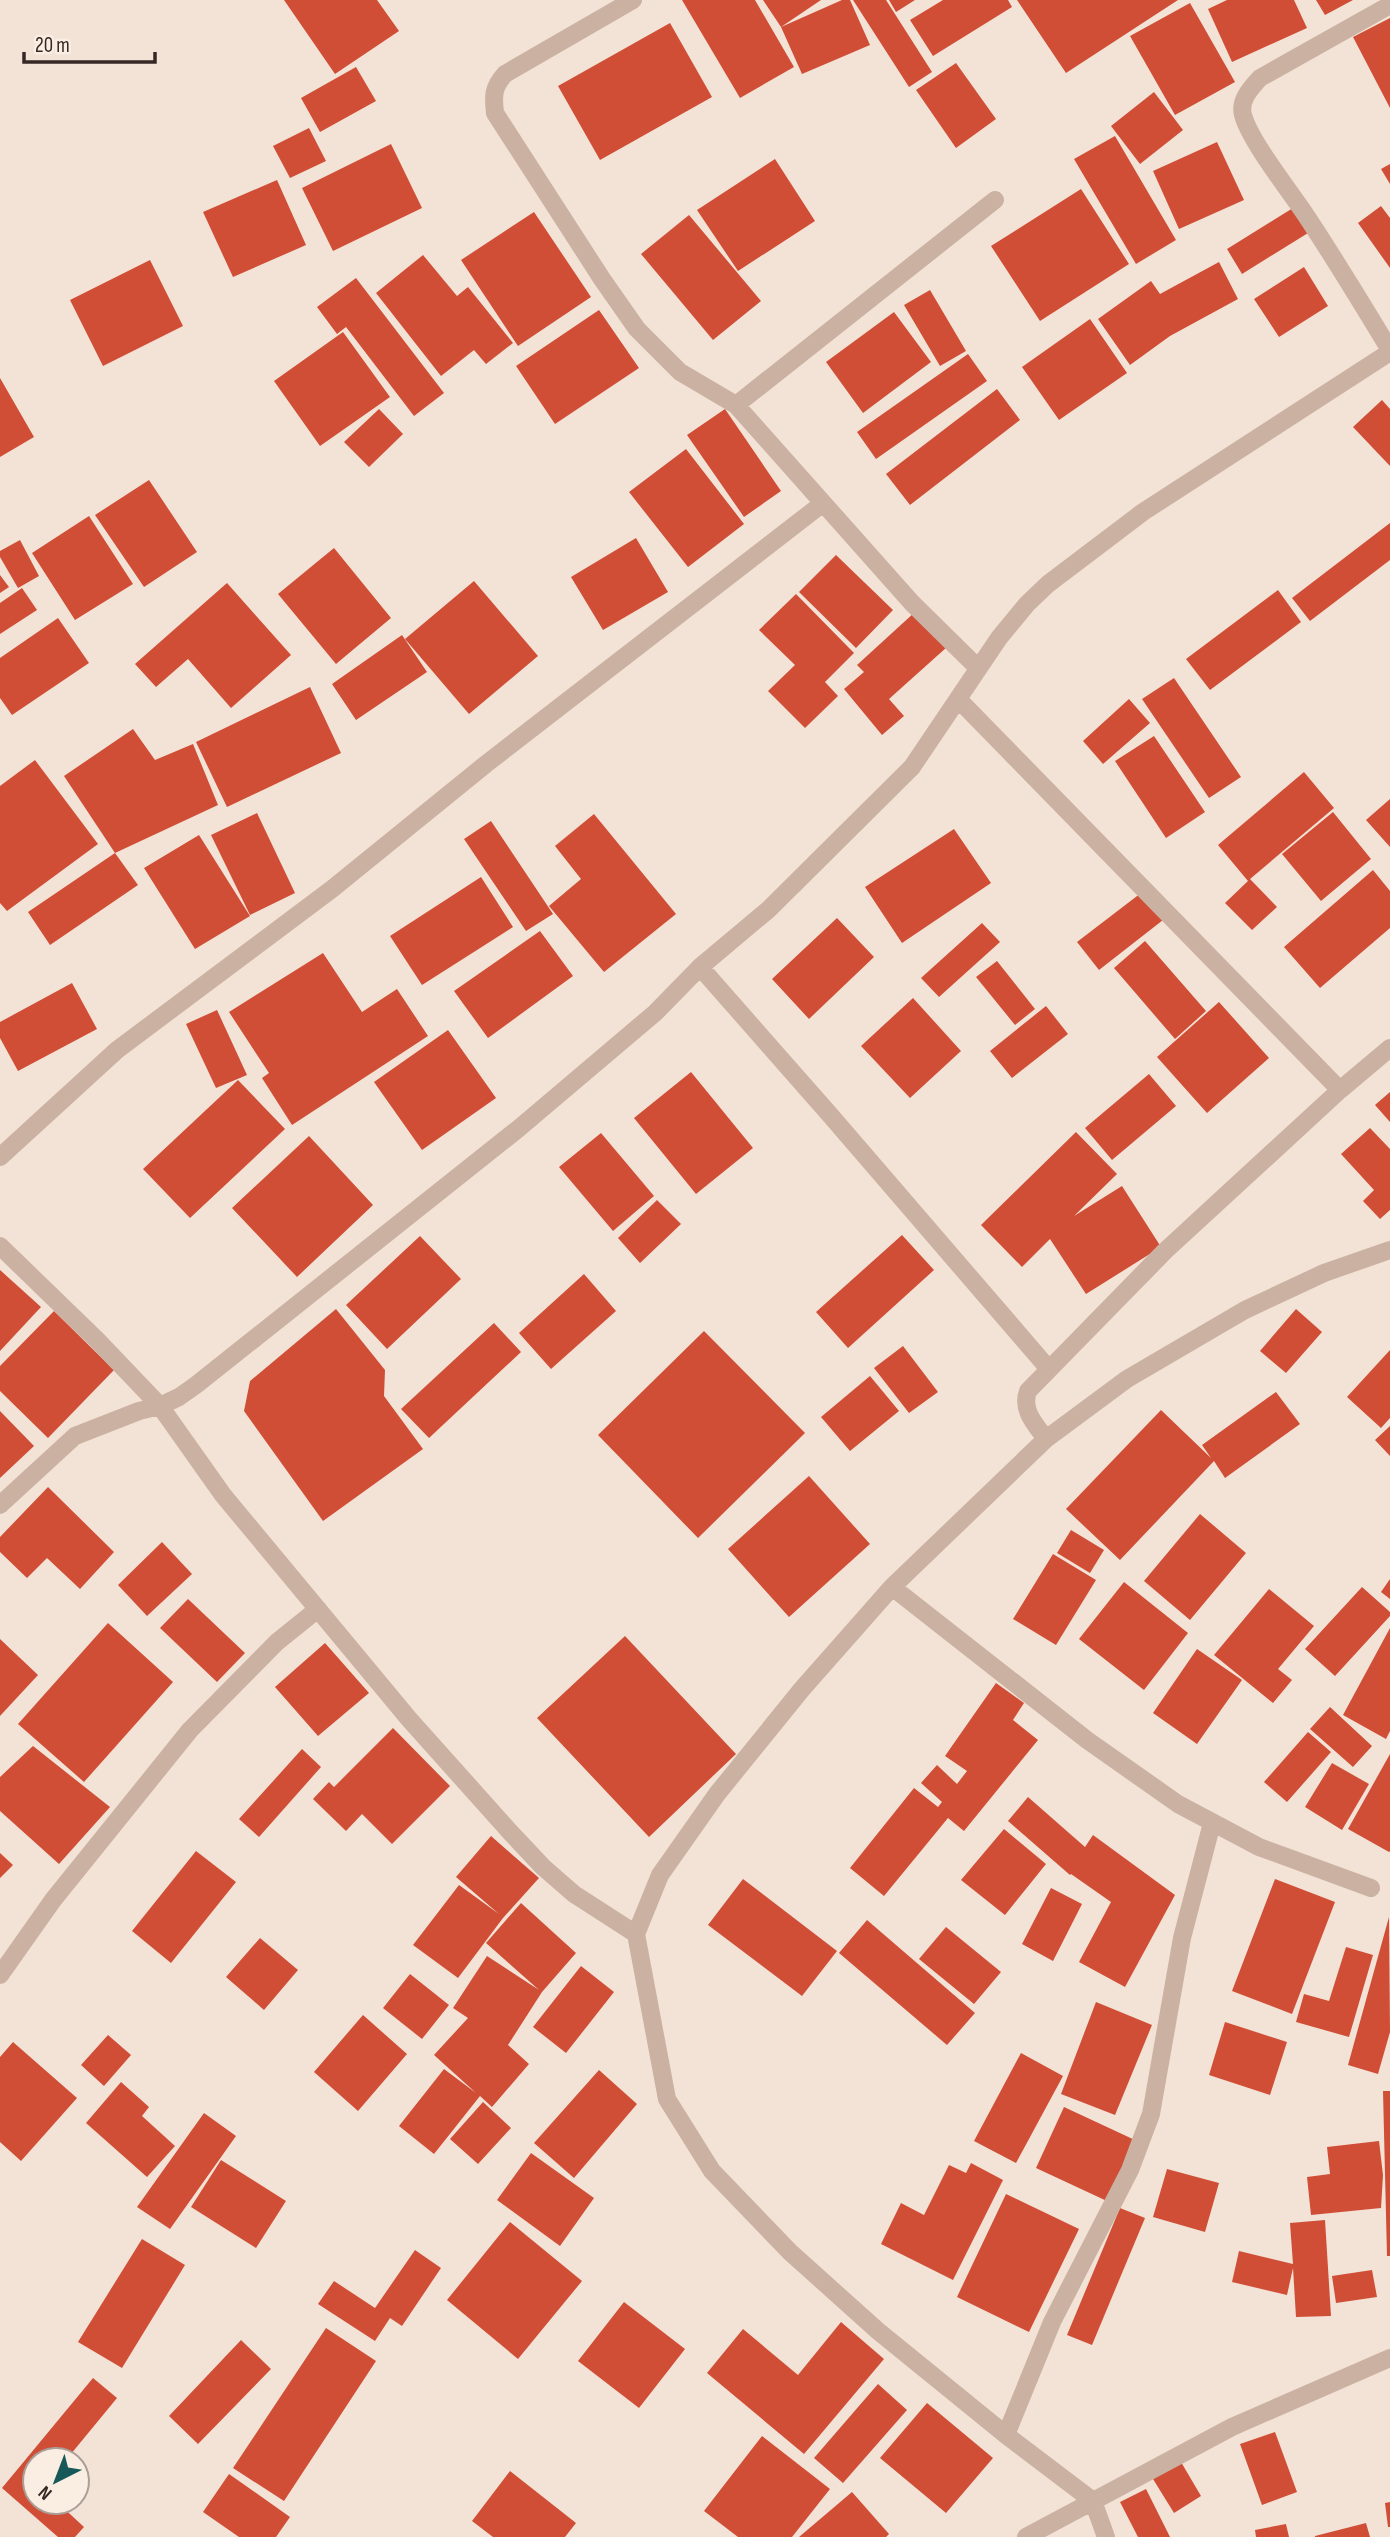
<svg xmlns="http://www.w3.org/2000/svg" width="1390" height="2537" viewBox="0 0 1390 2537" font-family="'Sofia Sans Condensed',sans-serif">
<rect width="100%" height="100%" fill="#f3e2d6"/>
<path fill="#d04e36" d="M284,0H377L399,31L335,74Z
M682,0H755L794,67L740,98Z
M763,0H821L781,27Z
M842,0H850L870,45L802,74L781,27Z
M853,0H886L932,72L909,87Z
M889,0H915L896,12Z
M943,0H1008L1012,7L933,56L910,20Z
M1017,0H1178L1066,73Z
M1227,0H1294L1307,28L1232,62L1208,9Z
M1316,0H1353L1325,15Z
M1190,3L1235,82L1175,115L1130,36Z
M1390,18V108L1353,37Z
M670,23L712,97L600,160L558,86Z
M956,63L996,119L956,148L916,90Z
M356,67L376,101L320,132L301,98Z
M1154,92L1183,130L1140,164L1111,126Z
M309,128L326,161L290,178L273,146Z
M1115,136L1176,240L1136,264L1074,159Z
M1217,142L1244,200L1179,229L1153,171Z
M391,144L422,208L333,251L302,188Z
M775,159L815,221L738,271L697,210Z
M1390,164V184L1381,169Z
M277,180L306,245L233,277L203,212Z
M1081,189L1129,264L1040,321L991,246Z
M1381,206L1390,218V268L1358,223Z
M1293,208L1308,233L1242,274L1227,249Z
M534,212L591,297L518,346L461,260Z
M689,215L761,301L713,340L641,254Z
M423,255L457,296L468,287L513,343L486,364L474,350L441,376L376,293Z
M150,260L183,326L103,366L70,300Z
M1219,262L1238,299L1170,336L1130,365L1098,319L1151,281L1160,294Z
M1304,267L1328,306L1279,337L1254,299Z
M356,278L444,393L414,416L346,327L337,334L317,307Z
M930,290L966,351L940,366L904,305Z
M599,310L639,368L555,424L516,366Z
M894,312L931,362L863,413L826,362Z
M1090,319L1127,373L1059,420L1022,367Z
M343,332L390,397L320,446L274,381Z
M968,354L987,381L876,459L857,432Z
M0,378L34,437L0,457Z
M997,389L1020,420L910,505L886,474Z
M1382,400L1390,409V466L1353,427Z
M379,409L403,434L369,467L344,442Z
M725,409L781,491L744,517L687,435Z
M686,449L744,524L688,567L629,492Z
M149,480L197,552L144,587L95,515Z
M89,516L133,584L75,620L32,553Z
M1390,523V560L1310,621L1292,598Z
M636,538L668,592L603,630L571,577Z
M20,540L39,576L18,588L0,557V551Z
M334,548L391,618L336,664L278,594Z
M836,555L893,610L856,648L799,592Z
M0,575L9,587L0,593Z
M474,581L538,656L469,714L405,639Z
M227,583L291,655L231,708L188,659L156,687L135,664Z
M22,588L37,610L0,634V603Z
M1278,590L1301,622L1210,690L1186,659Z
M796,594L854,653L825,682L838,696L805,728L768,691L795,665L759,630Z
M915,612L947,647L889,699L904,716L882,735L844,689L864,672L857,665Z
M58,618L89,663L12,715L0,698V658Z
M402,635L427,672L356,720L332,684Z
M1174,678L1241,777L1209,798L1142,699Z
M310,687L341,753L227,807L196,742Z
M1129,699L1150,723L1103,764L1083,741Z
M133,729L155,760L193,744L218,805L115,853L64,776Z
M1154,736L1205,812L1166,838L1115,761Z
M35,760L98,844L7,911L0,903V786Z
M1304,772L1334,808L1250,879L1277,907L1252,930L1225,903L1248,881L1218,845Z
M1390,799V847L1366,820Z
M1333,812L1371,859L1321,901L1282,854Z
M257,813L295,893L250,915L211,835Z
M594,814L676,914L604,972L549,906L581,879L555,846Z
M491,821L553,914L526,931L464,839Z
M954,829L991,883L902,943L865,887Z
M199,835L250,916L195,949L144,868Z
M115,853L138,885L50,945L28,912Z
M1373,870L1390,891V928L1320,988L1284,947Z
M481,877L513,927L422,985L390,936Z
M1141,893L1163,920L1099,970L1077,942Z
M837,918L874,957L809,1019L772,979Z
M982,923L1000,942L939,997L921,978Z
M540,931L573,976L488,1038L454,991Z
M1145,941L1206,1011L1175,1039L1114,968Z
M323,953L362,1012L397,989L428,1036L292,1125L262,1078L269,1073L229,1012Z
M997,961L1035,1009L1015,1025L976,977Z
M72,983L97,1029L18,1071L0,1038V1022Z
M913,998L961,1051L910,1098L861,1046Z
M1219,1002L1269,1058L1207,1113L1157,1057Z
M1046,1006L1068,1034L1012,1078L990,1051Z
M217,1010L247,1075L216,1088L186,1024Z
M448,1030L496,1098L422,1150L374,1082Z
M691,1072L753,1148L696,1194L634,1118Z
M1149,1074L1176,1106L1112,1160L1085,1128Z
M238,1080L285,1129L190,1218L143,1169Z
M1390,1092V1122L1375,1105Z
M1370,1128L1390,1149V1210L1380,1219L1363,1201L1374,1190L1341,1154Z
M1076,1132L1117,1174L1074,1216L1122,1186L1161,1247L1086,1294L1050,1239L1022,1267L981,1225Z
M601,1133L654,1196L613,1231L559,1167Z
M309,1136L373,1205L297,1277L232,1208Z
M657,1200L681,1224L640,1263L618,1238Z
M902,1235L934,1270L848,1348L816,1312Z
M420,1236L461,1279L387,1349L346,1305Z
M0,1270L41,1307L0,1351Z
M584,1274L616,1311L551,1369L519,1333Z
M336,1309L385,1370L384,1396L423,1449L323,1521L244,1411L250,1381Z
M1296,1309L1322,1332L1286,1373L1260,1351Z
M54,1311L114,1370L48,1438L0,1391V1366Z
M494,1323L521,1352L429,1438L401,1409Z
M704,1331L805,1433L698,1538L598,1435Z
M903,1346L938,1392L909,1413L874,1368Z
M1390,1350V1418L1381,1428L1347,1397Z
M870,1376L899,1411L850,1451L821,1417Z
M1276,1392L1300,1424L1225,1478L1214,1461L1120,1560L1066,1509L1161,1410L1211,1458L1202,1445Z
M0,1411L34,1446L0,1478Z
M1390,1426V1456L1375,1440Z
M809,1476L870,1544L789,1617L728,1549Z
M48,1487L114,1552L80,1589L47,1558L27,1578L0,1552V1537Z
M1200,1514L1246,1553L1190,1620L1144,1581Z
M1071,1530L1104,1550L1090,1573L1057,1553Z
M162,1542L192,1574L147,1616L118,1585Z
M1053,1554L1096,1580L1056,1645L1013,1619Z
M1390,1579V1599L1381,1592Z
M1124,1582L1188,1633L1144,1690L1079,1639Z
M1362,1587L1390,1612V1616L1335,1676L1305,1649Z
M1269,1589L1314,1626L1278,1669L1292,1680L1273,1703L1214,1655Z
M188,1599L245,1653L217,1682L160,1628Z
M108,1623L173,1682L84,1782L18,1724Z
M1390,1628V1731L1386,1739L1343,1715Z
M625,1636L736,1754L649,1837L537,1718Z
M0,1639L38,1675L0,1716Z
M325,1643L369,1693L318,1736L275,1687Z
M1197,1649L1242,1680L1197,1744L1153,1713Z
M996,1683L1024,1703L1013,1720L1038,1740L964,1831L948,1818L884,1896L850,1868L914,1788L938,1807L942,1802L921,1783L937,1765L957,1784L967,1771L945,1756Z
M1330,1707L1372,1746L1353,1767L1310,1729Z
M393,1728L450,1786L392,1844L362,1814L346,1831L313,1799L329,1782L334,1787Z
M1308,1732L1331,1752L1287,1802L1264,1782Z
M33,1746L110,1807L59,1864L0,1811V1777Z
M302,1749L321,1767L259,1837L239,1819Z
M1390,1754V1851L1389,1852L1348,1829Z
M1332,1763L1369,1784L1342,1830L1305,1807Z
M1028,1797L1085,1847L1093,1835L1175,1895L1125,1987L1079,1962L1111,1902L1071,1874L1070,1875L1008,1821Z
M1004,1829L1046,1864L1005,1915L961,1880Z
M491,1836L539,1878L503,1918L458,1978L413,1945L459,1885L499,1914L456,1877Z
M196,1851L236,1882L171,1963L132,1931Z
M0,1853L13,1865L0,1878Z
M743,1879L837,1951L802,1996L708,1925Z
M1275,1879L1335,1902L1292,2014L1232,1991Z
M1051,1888L1082,1904L1053,1961L1022,1944Z
M521,1903L576,1953L542,1992L508,2045L529,2064L492,2107L480,2096L434,2154L399,2126L444,2069L476,2093L434,2055L468,2018L453,2008L487,1956L539,1990L486,1943Z
M1389,1917L1390,2032L1378,2074L1348,2065Z
M867,1920L975,2013L947,2045L839,1953Z
M946,1927L1001,1972L974,2004L919,1959Z
M260,1938L298,1970L264,2010L226,1977Z
M1346,1947L1373,1955L1349,2037L1296,2022L1304,1994L1329,2001Z
M581,1966L614,1992L566,2053L533,2027Z
M410,1974L449,2005L422,2039L383,2008Z
M1096,2002L1152,2025L1115,2115L1061,2094Z
M363,2015L407,2054L358,2111L314,2072Z
M1225,2022L1287,2042L1270,2095L1209,2075Z
M108,2035L131,2055L104,2086L81,2065Z
M13,2042L77,2098L21,2161L0,2142V2057Z
M1021,2053L1063,2076L1016,2163L974,2141Z
M599,2070L637,2104L574,2178L534,2143Z
M121,2082L149,2107L142,2116L175,2146L147,2177L86,2123Z
M1383,2091H1390V2256H1387Z
M483,2102L511,2128L478,2164L450,2139Z
M1064,2107L1137,2141L1109,2202L1036,2168Z
M204,2113L236,2136L170,2229L137,2207Z
M1379,2141L1383,2175L1381,2208L1311,2215L1307,2177L1330,2174L1327,2147Z
M531,2153L594,2198L560,2246L497,2200Z
M221,2160L286,2201L256,2248L191,2207Z
M971,2163L1003,2180L953,2280L881,2244L901,2203L924,2215L949,2165L966,2173Z
M1167,2169L1219,2183L1205,2232L1153,2217Z
M1006,2194L1079,2229L1029,2332L957,2297Z
M1120,2208L1145,2218L1092,2345L1067,2335Z
M1325,2220L1331,2316L1296,2317L1293,2268L1287,2295L1232,2282L1239,2251L1293,2264L1290,2223Z
M510,2222L582,2281L518,2359L447,2300Z
M142,2239L185,2265L122,2368L78,2342Z
M415,2250L441,2268L402,2326L390,2318L375,2341L318,2304L334,2281L375,2308Z
M1372,2270L1377,2297L1336,2303L1332,2276Z
M624,2302L685,2349L639,2408L578,2361Z
M841,2322L884,2359L804,2454L707,2373L743,2329L798,2375Z
M326,2328L376,2361L284,2501L233,2468Z
M241,2340L271,2369L198,2444L169,2416Z
M93,2378L117,2398L66,2460H35V2502H57L84,2527L75,2537H58L2,2488Z
M878,2384L907,2410L843,2483L814,2458Z
M927,2403L993,2458L946,2513L880,2458Z
M1275,2432L1297,2492L1262,2505L1240,2444Z
M762,2436L830,2489L792,2537H738L704,2511Z
M1181,2462L1201,2496L1174,2513L1153,2479Z
M510,2471L576,2523L565,2537H493L472,2521Z
M229,2474L290,2517L276,2537H239L203,2512Z
M1146,2489L1170,2537H1138L1120,2502Z
M852,2492L889,2534L886,2537H799Z
M1390,2502V2527H1388L1385,2503Z
M1366,2523L1370,2537H1315V2536Z
M1286,2524L1289,2537H1256L1255,2530Z"/>
<g fill="none" stroke-linecap="round" stroke-linejoin="round">
<path stroke="#cbb1a1" stroke-width="18" d="M633,0L505,74C493,87 493,96 495,113L602,279L637,329L680,372L736,405L912,603L978,668
M1390,5L1260,78C1251,88 1239,100 1243,115C1250,141 1289,190 1305,214C1335,259 1362,304 1390,350
M736,405L995,200
M958,699L1340,1090
M700,967L831,1116L1048,1368
M0,1157L117,1050L332,889L486,764L822,504
M0,1246L97,1340L160,1406L223,1495L409,1719L511,1833L543,1867L574,1894L636,1934
M1046,1439C1035,1424 1021,1410 1028,1391L1165,1251L1340,1090L1390,1048
M0,1505L75,1436L139,1411L160,1406L179,1397L196,1385L518,1129L655,1013L700,967L768,910L912,767L999,638L1027,604L1048,584L1143,512L1390,352
M892,1587L1087,1740L1178,1804L1259,1847L1371,1888
M0,1975L53,1900L190,1730L277,1642L318,1609
M1006,2435L1052,2322L1130,2170L1151,2114L1182,1938L1212,1823
M1026,2537L1232,2427L1390,2358
M1106,2537L1093,2501L1006,2435L878,2331L790,2252L712,2171L667,2099L636,1934L660,1875L717,1794L802,1689L892,1587L1046,1439L1127,1379L1245,1310L1324,1273L1390,1250"/>
</g>
<g transform="translate(56 2481) rotate(222)"><circle r="33" fill="#faede2" stroke="#ab9e96" stroke-width="2"/>
<path d="M0-5L12 26L0 18L-12 26Z" fill="#175958"/>
<text y="-10" font-size="19" font-weight="bold" text-anchor="middle" fill="#352824">N</text>
</g>
<path d="M24 52v10h131v-10" fill="none" stroke="#352824" stroke-width="3.5"/>
<text x="35" y="52" font-size="21" fill="#352824" stroke="#faede2" stroke-width="5" paint-order="stroke">20 m</text>
</svg>
